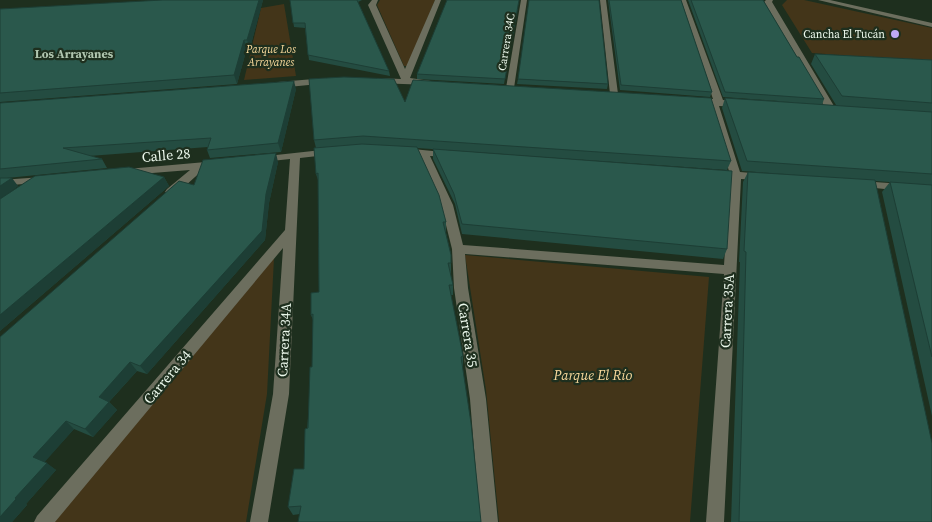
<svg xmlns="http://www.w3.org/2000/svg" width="932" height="522" viewBox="0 0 932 522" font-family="'Source Serif 4',serif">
<rect width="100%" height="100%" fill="#1e2f1e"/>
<path fill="#433519" d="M380,0H435L408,66H404L377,5Z
M787,0H804L932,28V62L812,53L782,5Z
M284,4L296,76L244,80L261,8Z
M465,255L709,277L690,522H499L486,390Z
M274,258L267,394L246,522H49Z"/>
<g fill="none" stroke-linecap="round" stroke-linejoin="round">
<path fill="#6c6e5e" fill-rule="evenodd" d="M372,0H378L376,5L405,69L435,0H441L410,78L431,81V85L375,83L374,81L378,78L401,79L368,5Z
M521,0H527L514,88L510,91L506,88Z
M600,0H606L618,94L614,97L610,94Z
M680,0H686L723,100L740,101L745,104L740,107L719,106L740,172L763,174L768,177L763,180L741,179L724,522H706L724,274L465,254L468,288L486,399L498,522H480L470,399L454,288L452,249L441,205L419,155L403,154L398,151L403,148L452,153L453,155L452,157L430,156L453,205L463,245L724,265L730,178L715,176L710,173L715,170L729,171L709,105L695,104L690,101L695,98L713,99Z
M766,0H773L772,2L837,111L835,113L832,114L827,111L764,2Z
M818,0H830L932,23V27Z
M326,78L330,81L329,83L278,88L274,85L278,82Z
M331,149L335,150V154L300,158L289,394L268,522H250L273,394L283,248L55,522H34L37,516L285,230L290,159L262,162L257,159L258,157Z
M217,161L221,162L222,164L221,166L205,168L175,195L171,196L165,192L167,189L190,170L127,175L122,172L127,169Z
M43,177L47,178L48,180L47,182L0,186V180Z
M860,181L932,186V194L856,186L855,184Z"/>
</g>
<path fill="#244c41" d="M263,0L250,48H247L237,84L0,102V9Z
M290,0H362L358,2L389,71L390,76L309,60L305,28L294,27Z
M519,0L504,84L417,79V74Z
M608,0H681L712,92L710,97L620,90Z
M688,0H763L797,57L824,99L822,105H836L811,64L815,54L932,60V185L875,181L932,522H731L740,262H739L743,182L748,172L799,175L742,171L722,108L725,98L791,102L723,97Z
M518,79L608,84L607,89L517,84Z
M296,89L281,152L210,158L207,150L208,147L89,156L102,159L107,168L7,178L18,186L7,194L164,177L169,186L0,331V103Z
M405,102L731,161L727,170L417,148L446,222V233L451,255V273H450L453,285V295H451L463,356V366H462L300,514L293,515L288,507L304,469L312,367L313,320L311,315L319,292L318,180L316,174V148L314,140Z
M433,149L727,249L723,259L462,234L455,204L433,159Z
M278,162L269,203L265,240L147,374L137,371L109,402L117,410L93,437L74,429L44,462L56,470L26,504L27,505L12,522H0L194,185Z
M890,182L932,185V416L882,192Z"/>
<path fill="#1d3e35" d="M259,0H263L250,48L247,40Z
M244,40L247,48L237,84L234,75Z
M294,81L296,89L281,152L278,143Z
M276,153L278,162L269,203L265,240L147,374L140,366Z
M164,177L169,186L0,331V315Z
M12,178L18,186L0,200V186Z
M130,362L137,371L106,405L99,397Z
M109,402L117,410L93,437L85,429Z
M66,421L74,429L43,464L33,457Z
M47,463L56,470L26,504L27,505L12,522H0V517L15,498Z"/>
<path fill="#2a584c" stroke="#1d3e35" d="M162,0H259L247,40H244L234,75L0,93V9Z
M290,0H357L389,71L308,55L305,23H293Z
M447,0H519L505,79L417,74Z
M529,0H599L608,84L518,79Z
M609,0H681L712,92L621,85Z
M691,0H763L797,57H799L824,99L725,92Z
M815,54L932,60V103L842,96Z
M344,77L394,79L405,102L413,80L711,98L731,161L363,136L314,140L309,79Z
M294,81L278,143L207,150L211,138L63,148L102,159L0,169V103Z
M725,98L932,112V174L747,161Z
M362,144L417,147L439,195L446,222H443L451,255V263H448L453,285H449L463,356L461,357L471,423L481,522H298L301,506L288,507L294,469H304L305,429L308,428L310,367H312L313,314L311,315V293L319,292L318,173L316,174L314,148Z
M433,149L732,171L727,249L462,224L454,194Z
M276,153L266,194L262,231L140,366L130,362L99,397L109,402L85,429L66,421L33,457L47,463L15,498L16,499L0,517V337L179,181L194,185L203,160Z
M129,167L164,177L0,315V199L35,176Z
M748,172L875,180L932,443V522H739L746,252L744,251Z
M0,178H12L0,186Z
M890,182L932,185V357Z"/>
<circle fill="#bda9f5" stroke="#1e2f1e" stroke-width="2" cx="895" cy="34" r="5"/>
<g text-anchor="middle" stroke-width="4.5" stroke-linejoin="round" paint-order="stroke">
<g font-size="11" fill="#ecf8ec" stroke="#1e2f1e" text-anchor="end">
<text x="885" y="38">Cancha El Tucán</text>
</g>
<g font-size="11" fill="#ecf8ec" stroke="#1e2f1e">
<text transform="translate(506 42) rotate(-81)" y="4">Carrera 34C</text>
</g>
<g font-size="11" font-style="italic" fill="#f7d89b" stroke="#1e2f1e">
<text x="271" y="53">Parque Los<tspan x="271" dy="13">Arrayanes</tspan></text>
</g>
<g font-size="12" font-weight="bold" fill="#b0c6af" stroke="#1e2f1e">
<text x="74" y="58">Los Arrayanes</text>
</g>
<g font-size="14" fill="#ecf8ec" stroke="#1e2f1e">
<text transform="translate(166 155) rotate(-5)" y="5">Calle 28</text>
<text transform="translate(727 311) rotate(-87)" y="5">Carrera 35A</text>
<text transform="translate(468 335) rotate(81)" y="5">Carrera 35</text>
<text transform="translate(284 340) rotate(-87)" y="5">Carrera 34A</text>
<text transform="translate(167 377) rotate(-50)" y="5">Carrera 34</text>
</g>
<g font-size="14" font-style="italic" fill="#f7d89b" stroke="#1e2f1e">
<text x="593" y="380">Parque El Río</text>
</g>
</g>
</svg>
